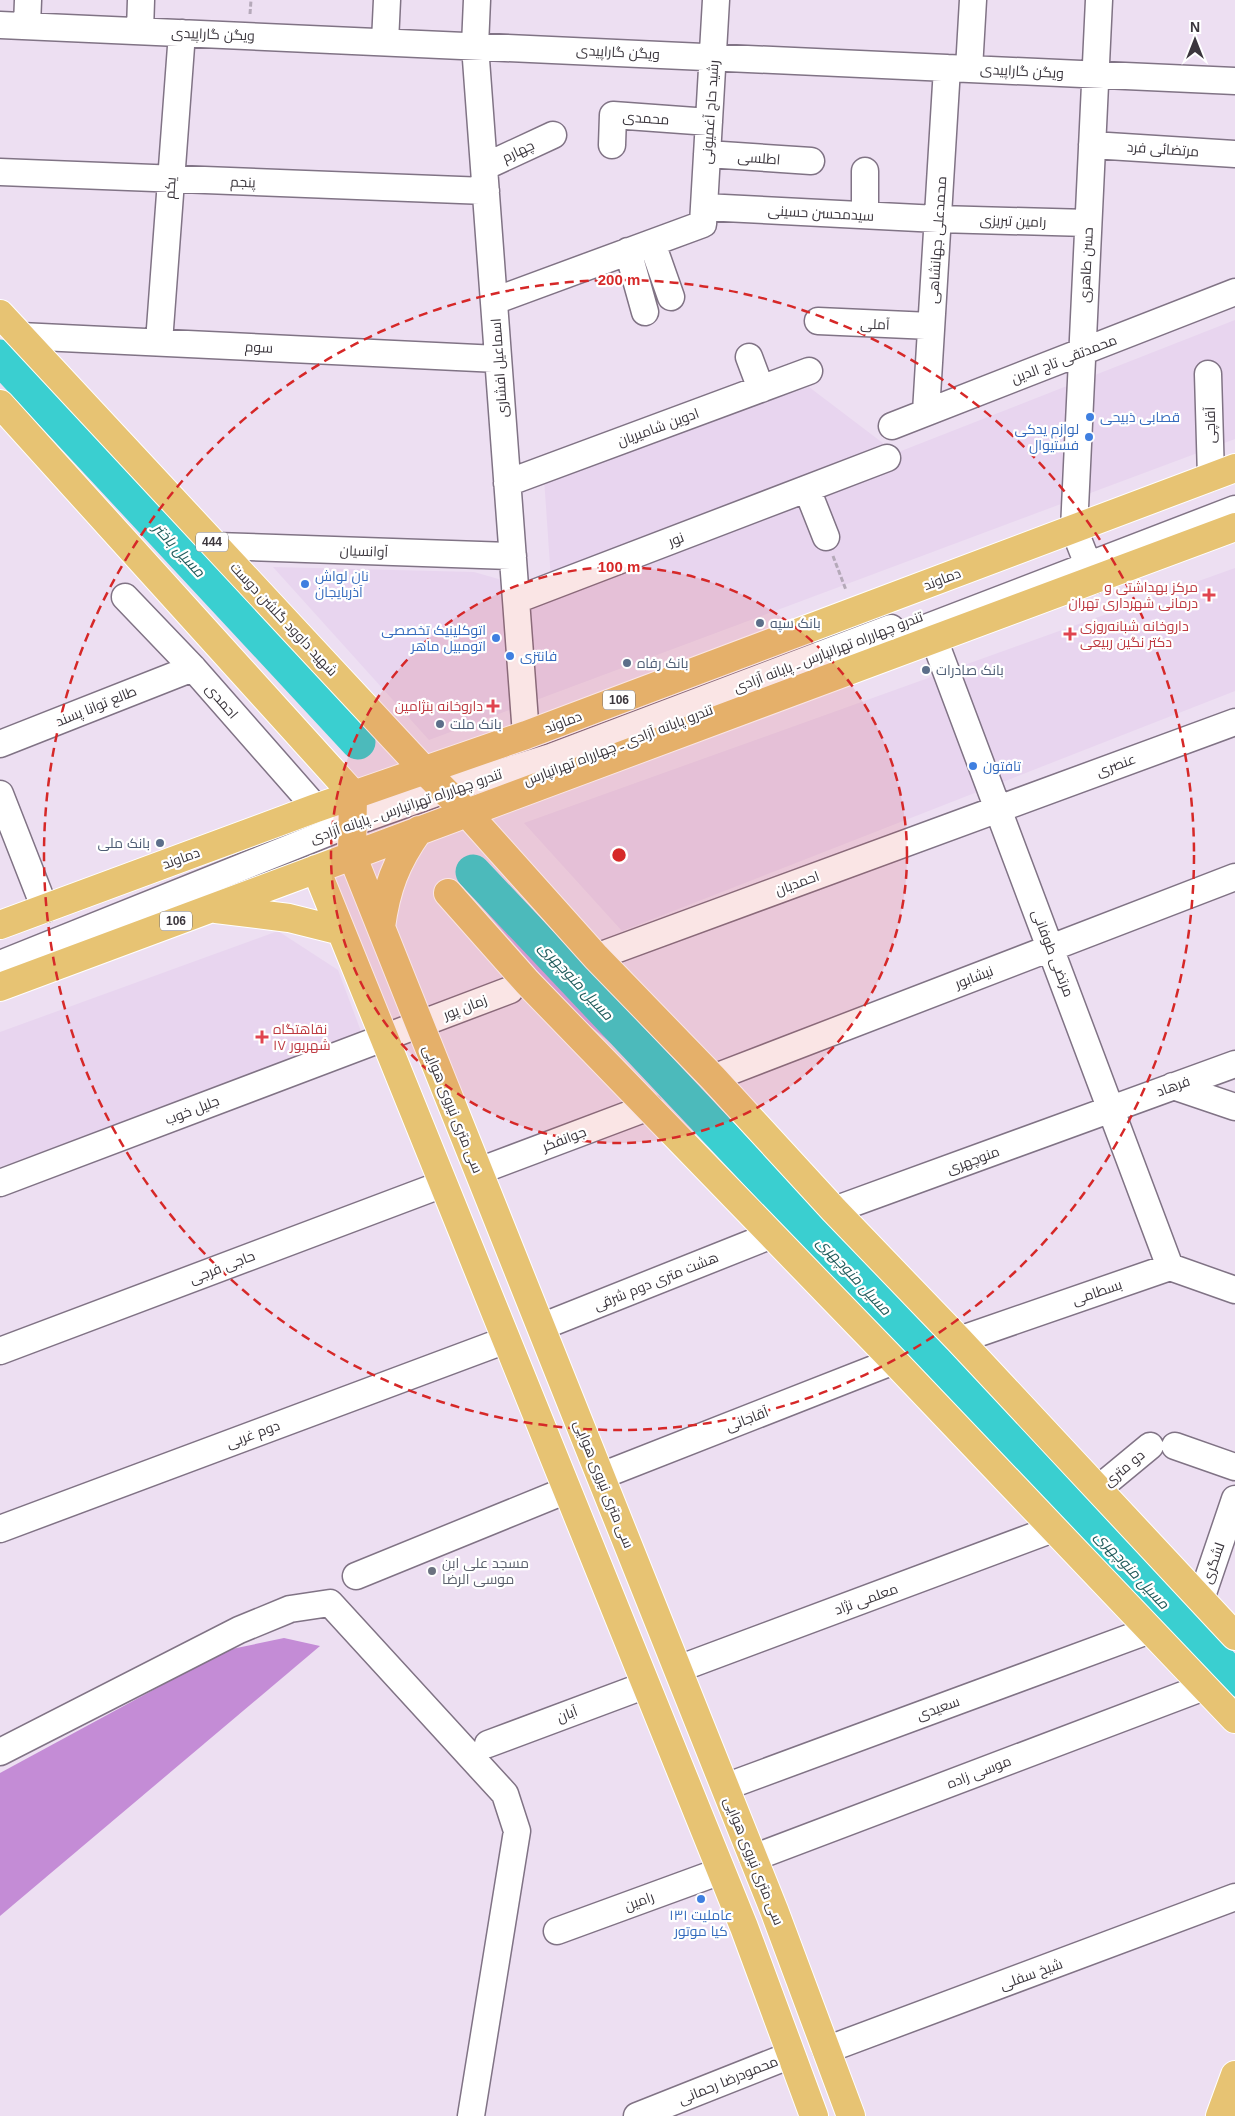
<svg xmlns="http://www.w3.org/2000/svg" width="1235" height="2116" viewBox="0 0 1235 2116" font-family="Arial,Cairo,sans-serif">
<rect width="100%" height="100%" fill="#eddff2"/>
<path fill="#e8d5ef" d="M1235,320V439L429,740L273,567L474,572L552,594L544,478L809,387L896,453Z
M1235,568V691L622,931L524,823Z
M278,931L338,970L362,1034L0,1167V1032Z"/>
<path fill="#d6a9e5" d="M483,862L647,1036L625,1055L570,1009L457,878Z"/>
<path fill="#c48cd6" d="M284,1638L320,1646L0,1916V1773L227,1650Z"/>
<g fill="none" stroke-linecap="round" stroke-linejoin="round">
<path stroke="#3acfd0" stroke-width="35" d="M0,357L358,742
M473,872L1235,1679"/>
<defs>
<path id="minor" d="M477,0L475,46L526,735
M0,25L1235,81
M27,26L28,0
M140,31L141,0
M385,42L387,0
M969,69L973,0
M612,145L613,115L709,122
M1092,145L1235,154
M707,154L811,161
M484,167L553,135
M0,172L486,191
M704,207L938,219L1088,223
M865,215V171
M652,243L671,297
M628,251L645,312
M494,301L703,224L716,0
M818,321L931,326
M20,336L498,359
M159,342L182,33
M749,357L761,389
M1208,374L1211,477
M926,412L947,68
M892,426L1235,292
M507,483L809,371
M807,489L826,537
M216,546L513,556
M1094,580L1074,529L1099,0
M125,597L193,668L316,808
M516,600L887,458
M934,639L1170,1267
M876,647L1235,509
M0,744L193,668
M0,794L45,909
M596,957L1235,722
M0,964L352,823L445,790L551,757L891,628
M713,1078L1235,877
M1173,1086L1235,1107
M479,1171L649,1107
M0,1183L510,990
M834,1210L1235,1064
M541,1327L772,1235
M959,1340L1170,1267L1235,1290
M0,1351L443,1184
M1175,1446L1235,1467
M601,1476L894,1361
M1098,1489L1150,1446
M0,1529L506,1340
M356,1576L567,1490
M1201,1599L1235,1499
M678,1669L1053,1529
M488,1744L646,1685
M0,1752L239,1630L290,1609L330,1603L505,1794L517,1831L471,2116
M725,1787L1150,1630
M753,1858L1204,1687
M557,1931L721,1871
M826,2050L1235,1897
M637,2116L791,2055"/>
<path id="major" d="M0,314L424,770L467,813L596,957L713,1078L834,1210L959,1340L1235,1636
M0,404L353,794L352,855L774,1910L851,2116
M316,869L744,1927L814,2116
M448,893L527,982L894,1361L1235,1719
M216,909L289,918L341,931
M0,925L316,808L526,735L1235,468
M381,927C386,889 396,862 419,830
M0,987L1235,527
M1220,2116L1235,2075"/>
</defs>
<use href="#minor" stroke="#807385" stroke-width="29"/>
<use href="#major" stroke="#fff" stroke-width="30"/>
<path stroke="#b5a9b9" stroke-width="3" stroke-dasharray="5 2.5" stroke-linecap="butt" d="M250,14L251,0
M833,556L846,590"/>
<use href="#minor" stroke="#fff" stroke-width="26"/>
<use href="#major" stroke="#e7c373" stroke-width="28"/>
</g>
<circle cx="619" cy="855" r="288" fill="#d62828" fill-opacity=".12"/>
<g fill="none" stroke="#d62828" stroke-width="2.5" stroke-dasharray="9 6">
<circle cx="619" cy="855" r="288"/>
<circle cx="619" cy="855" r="575"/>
</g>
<g fill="#3f7fe0" stroke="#fff" stroke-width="2">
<circle cx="1090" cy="417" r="5"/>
<circle cx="1089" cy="437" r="5"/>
<circle cx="305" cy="584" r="5"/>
<circle cx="496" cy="638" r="5"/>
<circle cx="510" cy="656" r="5"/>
<circle cx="973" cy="766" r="5"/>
<circle cx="701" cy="1899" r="5"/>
</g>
<g fill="#e0444e" stroke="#fff" stroke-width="2">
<path d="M1206.5 587.5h5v5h5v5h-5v5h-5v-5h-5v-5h5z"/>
<path d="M1067.5 626.5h5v5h5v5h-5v5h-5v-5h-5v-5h5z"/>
<path d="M490.5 698.5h5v5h5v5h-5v5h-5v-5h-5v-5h5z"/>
<path d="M259.5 1029.5h5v5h5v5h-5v5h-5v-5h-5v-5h5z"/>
</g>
<g fill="#5c6f8a" stroke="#fff" stroke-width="2">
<circle cx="760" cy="623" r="5"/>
<circle cx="627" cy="663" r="5"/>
<circle cx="926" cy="670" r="5"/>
<circle cx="440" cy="724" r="5"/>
<circle cx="160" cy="843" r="5"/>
</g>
<circle fill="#6b7280" stroke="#fff" stroke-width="2" cx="432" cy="1571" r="5"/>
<g text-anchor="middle" stroke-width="4.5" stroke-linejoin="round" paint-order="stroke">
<g fill="#fff" stroke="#767277" stroke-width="1">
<rect x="196" y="532.5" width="32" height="19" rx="4"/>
<rect x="603" y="690.5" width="32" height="19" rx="4"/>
<rect x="160" y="911.5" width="32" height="19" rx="4"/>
</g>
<g font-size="12" font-weight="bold" fill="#3b363d">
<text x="212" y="546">444</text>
<text x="619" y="704">106</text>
<text x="176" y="925">106</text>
</g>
<g font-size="14" fill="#3b363d" stroke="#fff">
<text transform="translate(213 34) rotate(2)" y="5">ویگن گاراپیدی</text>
<text transform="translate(618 52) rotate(3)" y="5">ویگن گاراپیدی</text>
<text transform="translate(1022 71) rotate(3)" y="5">ویگن گاراپیدی</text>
<text transform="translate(710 112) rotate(-86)" y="5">رشید حاج آغمیونی</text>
<text transform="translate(646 118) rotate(4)" y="5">محمدی</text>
<text transform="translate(1163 149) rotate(4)" y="5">مرتضائی فرد</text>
<text transform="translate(518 151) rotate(-25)" y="5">چهارم</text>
<text transform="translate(759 158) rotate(4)" y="5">اطلسی</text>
<text transform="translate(243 182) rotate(2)" y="5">پنجم</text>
<text transform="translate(170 188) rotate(-86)" y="5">یکم</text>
<text transform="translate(821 213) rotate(3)" y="5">سیدمحسن حسینی</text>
<text transform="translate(1013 221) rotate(2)" y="5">رامین تبریزی</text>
<text transform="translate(937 240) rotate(-86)" y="5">محمدعلی جهانشاهی</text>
<text transform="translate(1086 265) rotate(-87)" y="5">حسن طاهری</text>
<text transform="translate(875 324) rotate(2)" y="5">آملی</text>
<text transform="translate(259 347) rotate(3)" y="5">سوم</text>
<text transform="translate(1064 359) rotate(-21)" y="5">محمدتقی تاج الدین</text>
<text transform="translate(499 368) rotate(-94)" y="5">اسماعیل افشاری</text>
<text transform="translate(1210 425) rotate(-91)" y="5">آقاچی</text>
<text transform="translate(658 427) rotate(-20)" y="5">ادوین شامیریان</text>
<text transform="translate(676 539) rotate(-21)" y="5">نور</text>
<text transform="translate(364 551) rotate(2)" y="5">آوانسیان</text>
<text transform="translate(942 579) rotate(-21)" y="5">دماوند</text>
<text transform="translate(284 619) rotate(47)" y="5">شهید داوود گلشن دوست</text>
<text transform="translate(828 652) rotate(-21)" y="5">تندرو چهارراه تهرانپارس ـ پایانه آزادی</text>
<text transform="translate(222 701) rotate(49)" y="5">احمدی</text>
<text transform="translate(96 706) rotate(-22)" y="5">طالع توانا پسند</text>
<text transform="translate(563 722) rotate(-21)" y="5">دماوند</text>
<text transform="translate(618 745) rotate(-21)" y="5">تندرو پایانه آزادی ـ چهارراه تهرانپارس</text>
<text transform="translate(1116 765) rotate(-20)" y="5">عنصری</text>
<text transform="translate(406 806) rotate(-19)" y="5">تندرو چهارراه تهرانپارس ـ پایانه آزادی</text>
<text transform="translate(181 858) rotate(-20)" y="5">دماوند</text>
<text transform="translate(797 883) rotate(-20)" y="5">احمدیان</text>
<text transform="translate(1053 953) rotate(69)" y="5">مرتضی طوفانی</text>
<text transform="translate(974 977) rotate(-21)" y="5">نیشابور</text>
<text transform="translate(465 1007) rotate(-21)" y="5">زمان پور</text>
<text transform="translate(1173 1086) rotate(-20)" y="5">فرهاد</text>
<text transform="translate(453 1109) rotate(68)" y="5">سی متری نیروی هوایی</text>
<text transform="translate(192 1110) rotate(-21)" y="5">جلیل خوب</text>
<text transform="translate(564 1139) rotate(-21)" y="5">جوانفکر</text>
<text transform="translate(973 1160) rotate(-20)" y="5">منوچهری</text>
<text transform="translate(222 1267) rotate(-21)" y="5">حاجی فرجی</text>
<text transform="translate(656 1281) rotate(-22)" y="5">هشت متری دوم شرقی</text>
<text transform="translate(1097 1292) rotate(-19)" y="5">بسطامی</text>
<text transform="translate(747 1419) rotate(-21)" y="5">آقاجانی</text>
<text transform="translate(253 1434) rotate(-20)" y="5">دوم غربی</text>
<text transform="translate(1124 1468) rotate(-40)" y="5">دو متری</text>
<text transform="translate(604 1484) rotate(68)" y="5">سی متری نیروی هوایی</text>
<text transform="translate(1213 1563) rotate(-71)" y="5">لشگری</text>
<text transform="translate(866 1599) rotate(-20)" y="5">معلمی نژاد</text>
<text transform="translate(938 1708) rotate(-20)" y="5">سعیدی</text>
<text transform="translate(567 1714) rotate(-21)" y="5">آبان</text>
<text transform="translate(979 1772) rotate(-21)" y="5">موسی زاده</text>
<text transform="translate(754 1861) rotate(68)" y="5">سی متری نیروی هوایی</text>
<text transform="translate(639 1901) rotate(-20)" y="5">رامین</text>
<text transform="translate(1031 1974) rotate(-20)" y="5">شیخ سفلی</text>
<text transform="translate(728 2080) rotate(-22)" y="5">محمودرضا رحمانی</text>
</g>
<g font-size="14" fill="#366cbe" stroke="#fff" text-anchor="start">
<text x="1100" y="422">قصابی ذبیحی</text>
<text x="1079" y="434" text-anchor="end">لوازم یدکی<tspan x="1079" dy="16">فستیوال</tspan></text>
<text x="315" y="581">نان لواش<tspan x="315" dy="16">آذربایجان</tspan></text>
<text x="486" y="635" text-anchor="end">اتوکلینیک تخصصی<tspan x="486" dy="16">اتومبیل ماهر</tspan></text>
<text x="520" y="661">فانتزی</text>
<text x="983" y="771">تافتون</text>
<text x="701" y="1920" text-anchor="middle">عاملیت ۱۳۱<tspan x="701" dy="16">کیا موتور</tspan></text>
</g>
<g font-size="14" fill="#be3a42" stroke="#fff" text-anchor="end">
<text x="1198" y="592">مرکز بهداشتی و<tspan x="1198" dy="16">درمانی شهرداری تهران</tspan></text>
<text x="1080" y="631" text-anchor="start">داروخانه شبانه‌روزی<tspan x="1080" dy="16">دکتر نگین ربیعی</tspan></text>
<text x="483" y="711">داروخانه بنژامین</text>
<text x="273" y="1034" text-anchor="start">نقاهتگاه<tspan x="273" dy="16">۱۷ شهریور</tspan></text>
</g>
<g font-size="14" fill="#4e5e75" stroke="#fff" text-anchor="start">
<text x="770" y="628">بانک سپه</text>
<text x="637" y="668">بانک رفاه</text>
<text x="936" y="675">بانک صادرات</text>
<text x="450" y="729">بانک ملت</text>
<text x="150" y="848" text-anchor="end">بانک ملی</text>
</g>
<g font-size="14" fill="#5b616d" stroke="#fff" text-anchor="start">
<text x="442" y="1568">مسجد علی ابن<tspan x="442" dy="16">موسی الرضا</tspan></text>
</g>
<g font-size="15" font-style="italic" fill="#215c5c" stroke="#fff">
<text transform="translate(179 550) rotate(47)" y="5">مسیل باختر</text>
<text transform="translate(576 981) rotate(47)" y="5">مسیل منوچهری</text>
<text transform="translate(854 1276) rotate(47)" y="5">مسیل منوچهری</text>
<text transform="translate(1132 1570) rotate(47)" y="5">مسیل منوچهری</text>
</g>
</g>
<circle cx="619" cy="855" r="8" fill="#d62828" stroke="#fff" stroke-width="2.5"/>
<g font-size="15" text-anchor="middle" font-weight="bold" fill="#d62828" stroke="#fff" stroke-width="4.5" stroke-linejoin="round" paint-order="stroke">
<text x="619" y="285">200 m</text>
<text x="619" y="572">100 m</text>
</g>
<g transform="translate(1195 40)" stroke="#ffffff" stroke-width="4" paint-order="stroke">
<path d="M0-4L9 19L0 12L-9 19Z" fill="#3b363d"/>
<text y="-8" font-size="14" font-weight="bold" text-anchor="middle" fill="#3b363d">N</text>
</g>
</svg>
